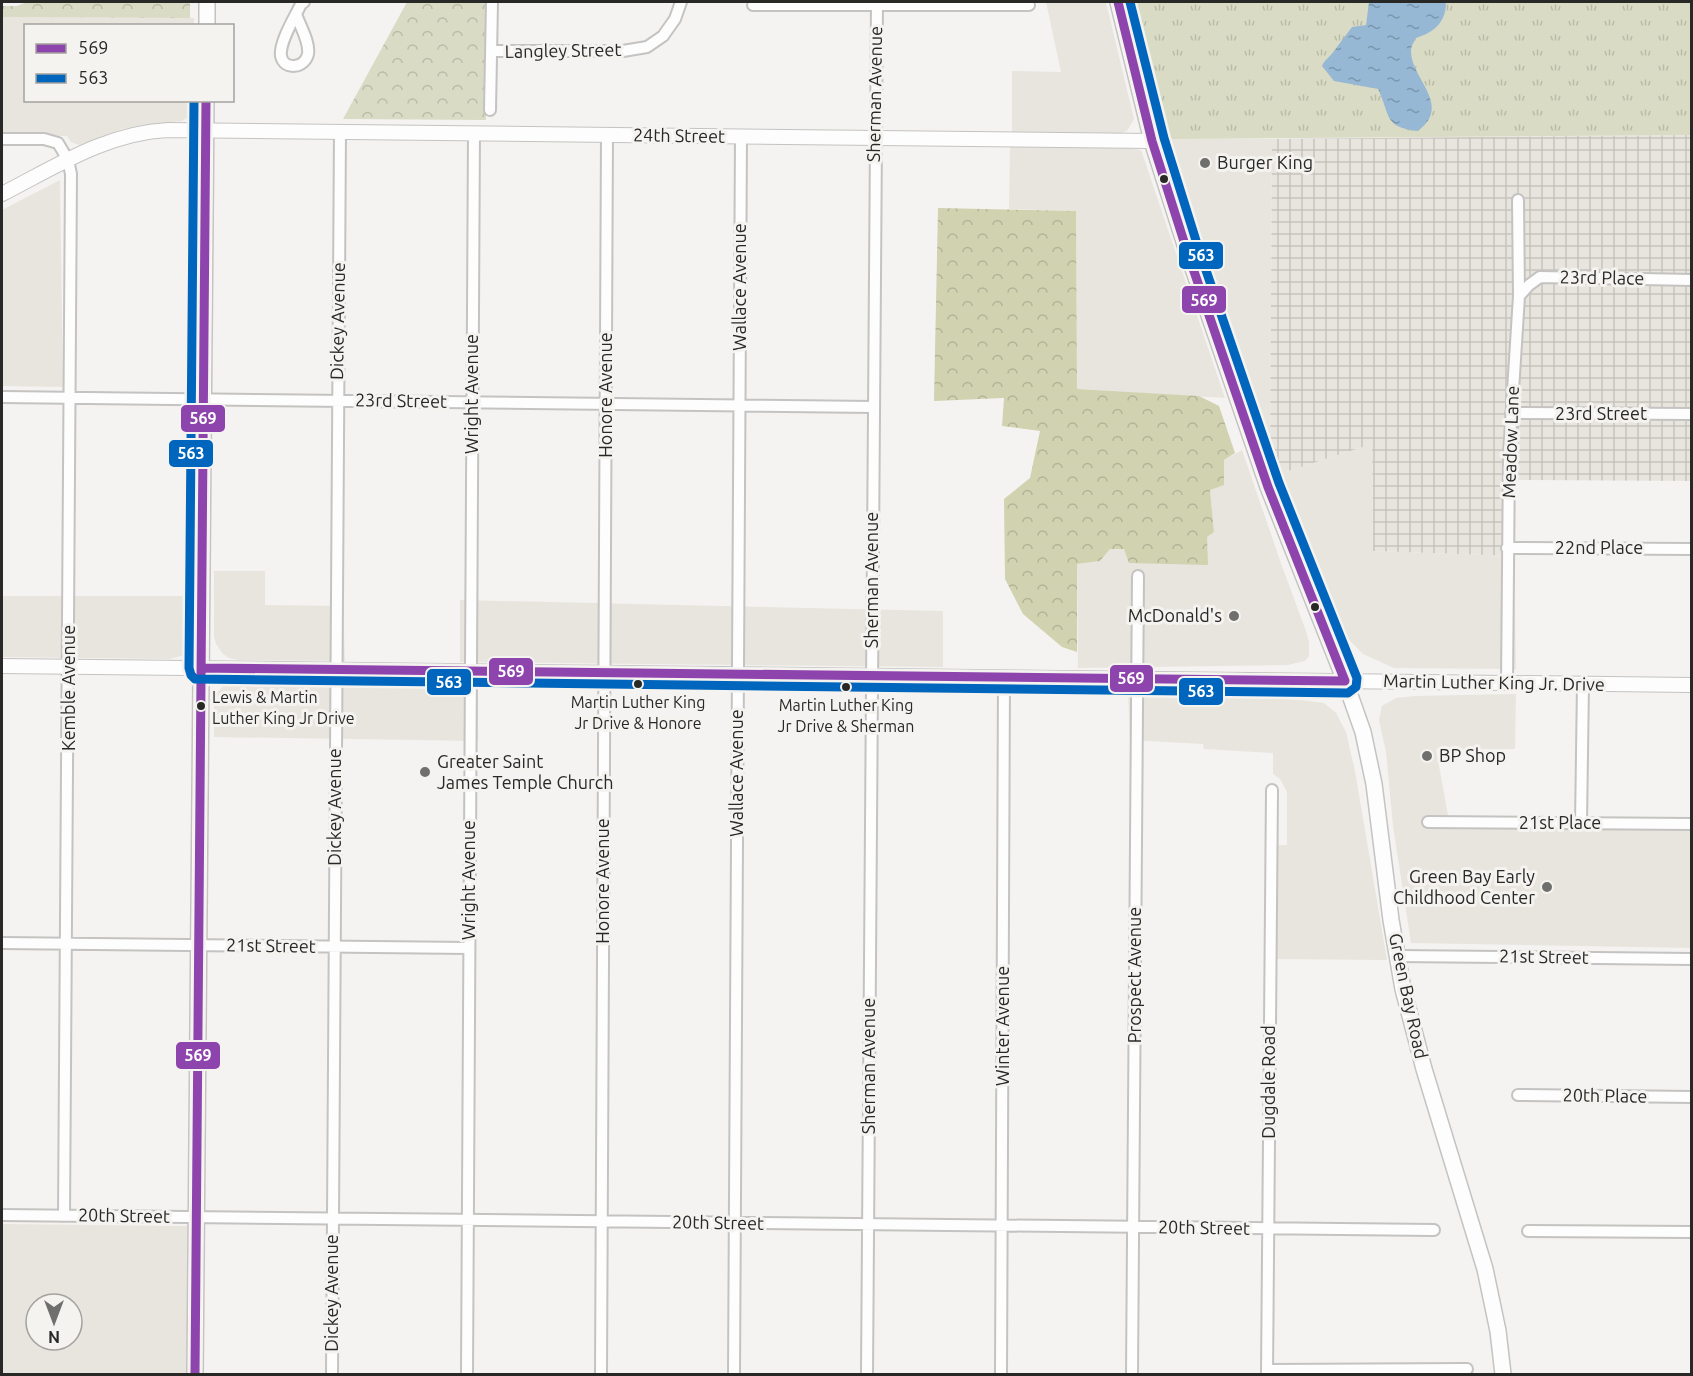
<svg xmlns="http://www.w3.org/2000/svg" width="1693" height="1376" viewBox="0 0 1693 1376" font-family="Ubuntu,sans-serif">
<defs>
<pattern id="industrial-grid" width="8" height="8" patternUnits="userSpaceOnUse" patternTransform="scale(1.5)"><rect width="8" height="8" fill="#e8e5de"/><path d="M0 4h8M4 0v8" fill="none" stroke="#c7c4be"/></pattern>
<pattern id="grass-tufts" width="24" height="20" patternUnits="userSpaceOnUse" patternTransform="scale(1.5)"><rect width="24" height="20" fill="#dadbc4"/><path d="M3 7l-1-3M5 7V3M7 7l1-3M15 17l-1-3M17 17v-4M19 17l1-3" fill="none" stroke="#bbbca8"/></pattern>
<pattern id="forest-crowns" width="20" height="18" patternUnits="userSpaceOnUse" patternTransform="scale(1.5)"><rect width="20" height="18" fill="#d0d2b0"/><path d="M2 6a3 3 0 1 1 6 0M12 15a3 3 0 1 1 6 0" fill="none" stroke="#b3b497"/></pattern>
<pattern id="park-crowns" width="20" height="18" patternUnits="userSpaceOnUse" patternTransform="scale(1.5)"><rect width="20" height="18" fill="#dadbc4"/><path d="M2 6a3 3 0 1 1 6 0M12 15a3 3 0 1 1 6 0" fill="none" stroke="#bbbca8"/></pattern>
<pattern id="water-ripples" width="26" height="14" patternUnits="userSpaceOnUse" patternTransform="scale(1.5)"><rect width="26" height="14" fill="#96b8d4"/><path d="M2 4q2-2 4 0t4 0M15 11q2-2 4 0t4 0" fill="none" stroke="#7a96ac"/></pattern>
</defs>
<rect width="100%" height="100%" fill="#f4f3f1"/>
<path fill="#e8e5de" fill-rule="evenodd" d="M1046,2H1106L1134,119L1127,131L1121,133L1012,132V71L1061,72Z
M2,17L194,18V26H26V100L194,101L193,111L190,116L182,121L143,125L122,129L79,145L71,142L67,136L2,135Z
M1163,138L1272,139L1270,460L1169,163Z
M1010,147L1126,148L1141,150L1225,398L1077,389L1076,211L1009,209Z
M60,180L63,387L2,386V210Z
M1372,444L1373,551L1514,556L1516,669L1394,668L1363,654L1349,640L1317,572L1276,475Z
M1242,450L1283,569L1306,631L1309,642V656L1305,661L1288,665L1078,668L1077,564L1100,561L1110,549H1124L1130,563L1207,537L1214,532L1210,490L1224,460Z
M214,571H265V605L343,606L345,661L239,660L229,658L223,654L216,644L214,636Z
M2,596H194L193,640L191,647L184,655L170,659L2,657Z
M460,600L943,611V667L460,662Z
M234,680L478,683V741L214,737V697L222,687Z
M1128,691H1155L1301,700L1324,703L1336,713L1346,732L1355,771L1387,960L1277,959V845H1287V792L1280,779L1273,774V753L1204,749L1203,744L1130,740Z
M1516,694L1515,749H1436L1450,826L1691,830V948L1411,943L1393,826L1386,752L1379,720L1382,706L1396,698L1415,696Z
M2,1224L188,1226L187,1374H2ZM36,1304H72V1340H36Z"/>
<path fill="url(#industrial-grid)" d="M1691,135V481L1514,480V556L1373,551L1372,444L1276,475L1270,460L1272,139Z"/>
<path fill="url(#grass-tufts)" d="M1134,2H1691V135L1169,139Z"/>
<path fill="url(#forest-crowns)" d="M938,208L1076,211L1077,389L1199,396L1219,406L1235,453L1224,460V485L1210,490L1214,532L1207,537L1208,565L1129,563L1124,549H1110L1100,561L1077,564V652L1062,647L1023,614L1005,579L1004,499L1030,478L1040,431L1002,426L1004,398L934,401Z"/>
<path fill="url(#park-crowns)" d="M27,2H190V18L2,17V6H17Z
M407,2H486V120L343,119Z"/>
<path fill="url(#water-ripples)" d="M1369,2H1446C1446,22 1435,32 1416,38C1414,42 1411,46 1411,51C1411,79 1453,105 1418,131C1383,127 1391,116 1378,89L1334,81L1322,66C1325,59 1330,57 1334,51C1340,43 1346,35 1352,27L1366,25Z"/>
<g fill="none" stroke-linecap="round" stroke-linejoin="round">
<defs>
<path id="minor" d="M753,5H1029
M296,14C300,26 310,42 308,54C305,68 284,71 281,56C279,42 295,17 301,4L304,2
M492,51H623L647,47L663,36L675,19L681,2
M490,110L492,2
M2,139H44L58,143L68,160L71,174L64,1216
M1519,296L1529,285L1540,277L1692,280
M2,397L873,407
M1511,413L1692,414
M1507,548L1692,549
M1507,684L1509,454L1519,296L1518,200
M1428,822L1692,824
M1581,823L1583,684
M2,943L469,948
M1397,956L1692,959
M1518,1095L1692,1097
M2,1215L1434,1230
M1528,1231L1692,1232
M1267,1370L1467,1369
M332,1374L340,131
M467,1374L474,133
M601,1374L607,135
M734,1374L741,136
M867,1374L877,2
M1001,1374L1004,678
M1132,1374L1138,576
M1267,1374L1272,790"/>
<path id="tertiary" d="M2,194C55,167 106,133 168,130L1152,141
M2,666L1692,685"/>
<path id="secondary" d="M1118,2L1152,141L1187,251L1268,487L1345,681L1363,732L1374,784L1391,920L1403,989L1424,1069L1485,1269L1498,1331L1503,1374
M207,26V2
M195,1374L206,100"/>
</defs>
<use href="#minor" stroke="#c4c3c1" stroke-width="14"/>
<use href="#tertiary" stroke="#c4c3c1" stroke-width="16"/>
<use href="#secondary" stroke="#c4c3c1" stroke-width="18"/>
<use href="#minor" stroke="#fdfdfd" stroke-width="10"/>
<use href="#tertiary" stroke="#fdfdfd" stroke-width="14"/>
<use href="#secondary" stroke="#fdfdfd" stroke-width="15"/>
<defs>
<path id="bus-1" d="M201,668L1345,681L1268,487L1187,251L1152,141L1118,2
M195,1374L206,100"/>
<path id="bus-2" d="M194,100L189,668L191,675L195,679L1348,693L1356,687L1357,678L1279,483L1198,247L1164,138L1130,2"/>
</defs>
<use href="#bus-1" stroke="#f5f3f0" stroke-width="14"/>
<use href="#bus-2" stroke="#f5f3f0" stroke-width="14"/>
<use href="#bus-1" stroke="#8e44ad" stroke-width="9"/>
<use href="#bus-2" stroke="#0065bd" stroke-width="9"/>
</g>
<g fill="#6f6f6d" stroke="#f5f3f0" stroke-width="2">
<circle cx="1205" cy="163" r="6"/>
<circle cx="1234" cy="616" r="6"/>
<circle cx="1427" cy="756" r="6"/>
<circle cx="425" cy="772" r="6"/>
<circle cx="1547" cy="887" r="6"/>
</g>
<g fill="#282826" stroke="#f5f3f0" stroke-width="2">
<circle cx="1164" cy="179" r="5"/>
<circle cx="1315" cy="607" r="5"/>
<circle cx="638" cy="684" r="5"/>
<circle cx="846" cy="687" r="5"/>
<circle cx="201" cy="706" r="5"/>
</g>
<g text-anchor="middle" stroke-width="6" stroke-linejoin="round" paint-order="stroke">
<g font-size="16" fill="#282826" stroke="#f5f3f0">
<text x="212" y="703" text-anchor="start">Lewis &amp; Martin<tspan x="212" dy="21">Luther King Jr Drive</tspan></text>
<text x="638" y="708">Martin Luther King<tspan x="638" dy="21">Jr Drive &amp; Honore</tspan></text>
<text x="846" y="711">Martin Luther King<tspan x="846" dy="21">Jr Drive &amp; Sherman</tspan></text>
</g>
<g font-size="18" fill="#282826" stroke="#f5f3f0">
<text transform="translate(563 51) rotate(-1)" y="6">Langley Street</text>
<text transform="translate(875 94) rotate(-89)" y="6">Sherman Avenue</text>
<text transform="translate(679 136) rotate(1)" y="6">24th Street</text>
<text transform="translate(1602 278) rotate(1)" y="6">23rd Place</text>
<text transform="translate(740 287) rotate(-90)" y="6">Wallace Avenue</text>
<text transform="translate(338 321) rotate(-89)" y="6">Dickey Avenue</text>
<text transform="translate(472 394) rotate(-90)" y="6">Wright Avenue</text>
<text transform="translate(606 395) rotate(-90)" y="6">Honore Avenue</text>
<text transform="translate(401 401) rotate(1)" y="6">23rd Street</text>
<text x="1601" y="420">23rd Street</text>
<text transform="translate(1511 442) rotate(-88)" y="6">Meadow Lane</text>
<text x="1599" y="554">22nd Place</text>
<text transform="translate(872 580) rotate(-90)" y="6">Sherman Avenue</text>
<text transform="translate(1494 683) rotate(1)" y="6">Martin Luther King Jr. Drive</text>
<text transform="translate(69 688) rotate(-90)" y="6">Kemble Avenue</text>
<text transform="translate(737 773) rotate(-90)" y="6">Wallace Avenue</text>
<text transform="translate(335 807) rotate(-90)" y="6">Dickey Avenue</text>
<text x="1560" y="829">21st Place</text>
<text transform="translate(469 880) rotate(-90)" y="6">Wright Avenue</text>
<text transform="translate(603 881) rotate(-90)" y="6">Honore Avenue</text>
<text transform="translate(271 946) rotate(1)" y="6">21st Street</text>
<text transform="translate(1544 957) rotate(1)" y="6">21st Street</text>
<text transform="translate(1135 975) rotate(-90)" y="6">Prospect Avenue</text>
<text transform="translate(1408 996) rotate(78)" y="6">Green Bay Road</text>
<text transform="translate(1003 1026) rotate(-90)" y="6">Winter Avenue</text>
<text transform="translate(869 1066) rotate(-90)" y="6">Sherman Avenue</text>
<text transform="translate(1269 1082) rotate(-90)" y="6">Dugdale Road</text>
<text transform="translate(1605 1096) rotate(1)" y="6">20th Place</text>
<text transform="translate(124 1216) rotate(1)" y="6">20th Street</text>
<text transform="translate(718 1223) rotate(1)" y="6">20th Street</text>
<text transform="translate(1204 1228) rotate(1)" y="6">20th Street</text>
<text transform="translate(332 1293) rotate(-90)" y="6">Dickey Avenue</text>
</g>
<g font-size="18" fill="#282826" stroke="#f5f3f0" text-anchor="start">
<text x="1217" y="169">Burger King</text>
<text x="1222" y="622" text-anchor="end">McDonald's</text>
<text x="1439" y="762">BP Shop</text>
<text x="437" y="768">Greater Saint<tspan x="437" dy="21">James Temple Church</tspan></text>
<text x="1535" y="883" text-anchor="end">Green Bay Early<tspan x="1535" dy="21">Childhood Center</tspan></text>
</g>
</g>
<g stroke="#f5f3f0" stroke-width="2">
<rect x="1178" y="241" width="46" height="29" rx="6" fill="#0065bd"/>
<rect x="1181" y="285" width="46" height="29" rx="6" fill="#8e44ad"/>
<rect x="180" y="404" width="46" height="29" rx="6" fill="#8e44ad"/>
<rect x="168" y="439" width="46" height="29" rx="6" fill="#0065bd"/>
<rect x="488" y="657" width="46" height="29" rx="6" fill="#8e44ad"/>
<rect x="1109" y="664" width="45" height="29" rx="6" fill="#8e44ad"/>
<rect x="426" y="668" width="46" height="28" rx="6" fill="#0065bd"/>
<rect x="1178" y="677" width="46" height="29" rx="6" fill="#0065bd"/>
<rect x="175" y="1041" width="46" height="29" rx="6" fill="#8e44ad"/>
</g>
<g font-size="16" text-anchor="middle" font-weight="bold" fill="#fff">
<text x="1201" y="261">563</text>
<text x="1204" y="306">569</text>
<text x="203" y="424">569</text>
<text x="191" y="459">563</text>
<text x="511" y="677">569</text>
<text x="1131" y="684">569</text>
<text x="449" y="688">563</text>
<text x="1201" y="697">563</text>
<text x="198" y="1061">569</text>
</g>
<rect width="1693" height="1376" fill="none" stroke="#282826" stroke-width="6"/>
<rect x="24" y="24" width="210" height="78" fill="#f5f3f0" stroke="#a3a29f" stroke-width="1.5"/>
<rect x="36" y="44" width="30" height="9" fill="#8e44ad" stroke="#a3a29f" stroke-width="1.5"/>
<text x="78" y="54" font-size="18" fill="#282826">569</text>
<rect x="36" y="74" width="30" height="9" fill="#0065bd" stroke="#a3a29f" stroke-width="1.5"/>
<text x="78" y="84" font-size="18" fill="#282826">563</text>
<g transform="translate(54 1322) rotate(180)"><circle r="28" fill="#f5f3f0" stroke="#a3a29f" stroke-width="1.5"/>
<path d="M0-4.5L10 22L0 15L-10 22Z" fill="#6f6f6d"/>
<text y="-9" font-size="16" font-weight="bold" text-anchor="middle" fill="#282826">N</text>
</g>
</svg>
